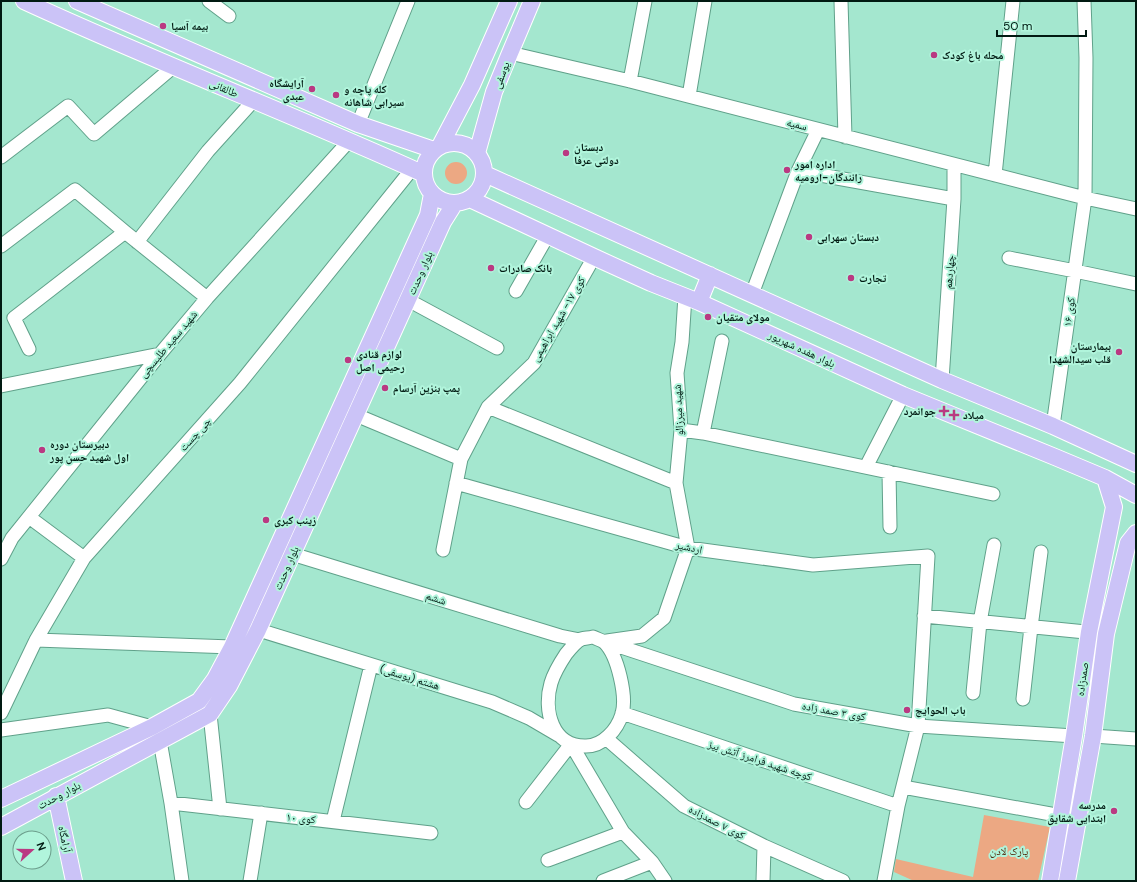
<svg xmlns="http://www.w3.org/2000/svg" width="1137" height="882" viewBox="0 0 1137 882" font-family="'DM Sans','Noto Naskh Arabic',sans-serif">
<rect width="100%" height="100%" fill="#a4e7cf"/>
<path fill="#eca883" d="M445 173a11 11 0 1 1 22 0a11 11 0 1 1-22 0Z
M984,815L1050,827L1038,881H914L894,872L896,859L973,877Z"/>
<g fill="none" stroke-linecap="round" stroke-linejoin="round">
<defs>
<path id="minor" d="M209,1L229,16
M841,1L845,137
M510,53L630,81L1085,198L1136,209
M630,81L645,1
M689,96L705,1
M358,124L408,1
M1,157L68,106L94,134L173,67
M798,171L954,199
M995,175L1013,1
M137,242L208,151L253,101
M1,246L75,190L125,232L207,298
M1009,258L1075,271L1136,284
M516,291L548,235
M752,294L798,171L818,130
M408,300L497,348
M29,349L14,318L125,232
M942,380L954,199V165
M1,386L160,354
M488,407L676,483
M356,415L461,459
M1053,426L1085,198L1086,58L1084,1
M681,430L703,433L993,494
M703,433L722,341
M866,467L903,395
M889,472L890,527
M456,483L688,548L813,565L928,556L918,726L898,806L884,881
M29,517L84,558
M284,550L292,554L560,636L580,640
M443,550L461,459L488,407L534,363L594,257
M1,559L12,538L160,354L207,298L349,141
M924,616L1106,634
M249,627L492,702L529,718L558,735
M593,637C597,639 601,640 604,642C618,655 627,697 622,714C617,730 603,746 586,746C552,747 543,710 551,683C554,673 560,663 566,654C570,649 576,642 581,639C585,638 589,638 593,637Z
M36,640L232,647L240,649
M603,641L794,704L918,726L1074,736
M607,641L642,636L664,618L688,548L676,483L681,430L677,373L682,342L685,296
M973,693L980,622L994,545
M1023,699L1031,627L1041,552
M1,713L36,640L84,558L240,383L412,169
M622,713L898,806
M210,714L220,809
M1,730L108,715L152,727
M1093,736L1136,739
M607,739L684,806L764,846L843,881
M160,741L171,803L182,881
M903,787L1078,819
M526,802L571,744L623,832L652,862L665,881
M171,803L431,833
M333,821L371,665
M548,860L623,832
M250,881L261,813
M603,881L652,862
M763,881L764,846"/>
<path id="major" d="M24,1C156,62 292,114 424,174
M77,1L358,124L434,150
M424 173a30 30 0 1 1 60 0a30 30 0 1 1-60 0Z
M440,146L472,85L509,1
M477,153L494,92L510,53L532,1
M485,174L942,380L1053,426L1136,464
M470,199L594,257L651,283L699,302L903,395L1055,457L1105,478L1136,495
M699,302L710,275
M56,796L74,881
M1,799L152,727L199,701L215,679L232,647L428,215L432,194
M1,827L210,714L229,686L258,630L443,222L455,203
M1050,881L1074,736L1089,632L1114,507L1105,478
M1067,881L1093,736L1106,634L1128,543L1136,533"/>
</defs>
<use href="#minor" stroke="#60a18a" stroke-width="15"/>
<use href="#major" stroke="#fff" stroke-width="18"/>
<use href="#minor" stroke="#fff" stroke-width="13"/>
<use href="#major" stroke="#cbc3f7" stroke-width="16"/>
</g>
<g fill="#ba3982" stroke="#b1f5dc" stroke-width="1.5">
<circle cx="163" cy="26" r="4"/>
<circle cx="934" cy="55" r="4"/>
<circle cx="312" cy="89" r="4"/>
<circle cx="336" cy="95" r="4"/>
<circle cx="566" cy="153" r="4"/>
<circle cx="787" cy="170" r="4"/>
<circle cx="809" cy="237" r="4"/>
<circle cx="491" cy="268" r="4"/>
<circle cx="851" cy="278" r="4"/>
<circle cx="708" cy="317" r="4"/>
<circle cx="1119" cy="352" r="4"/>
<circle cx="348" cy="360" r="4"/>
<circle cx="385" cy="388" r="4"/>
<path d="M942 405h4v4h4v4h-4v4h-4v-4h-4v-4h4z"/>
<path d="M952 409h4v4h4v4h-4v4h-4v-4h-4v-4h4z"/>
<circle cx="42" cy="450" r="4"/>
<circle cx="266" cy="520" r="4"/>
<circle cx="907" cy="710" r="4"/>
<circle cx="1114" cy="811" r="4"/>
</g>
<g text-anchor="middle" stroke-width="4" stroke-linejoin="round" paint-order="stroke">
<g font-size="11" font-weight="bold" fill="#011a12" stroke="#b1f5dc" text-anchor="start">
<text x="171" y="30">بیمه آسیا</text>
<text x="942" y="59">محله باغ کودک</text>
<text x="304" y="87" text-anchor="end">آرایشگاه<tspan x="304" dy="13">عبدی</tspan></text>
<text x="344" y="93">کله پاچه و<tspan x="344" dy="13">سیرابی شاهانه</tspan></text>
<text x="574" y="151">دبستان<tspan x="574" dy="13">دولتی عرفا</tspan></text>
<text x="795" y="168">اداره امور<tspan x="795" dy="13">رانندگان-ارومیه</tspan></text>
<text x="817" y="241">دبستان سهرابی</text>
<text x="499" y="272">بانک صادرات</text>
<text x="859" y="282">تجارت</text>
<text x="716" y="321">مولای متقیان</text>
<text x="1111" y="350" text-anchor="end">بیمارستان<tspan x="1111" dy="13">قلب سیدالشهدا</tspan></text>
<text x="356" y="358">لوازم قنادی<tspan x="356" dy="13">رحیمی اصل</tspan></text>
<text x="393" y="392">پمپ بنزین آرسام</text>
<text x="936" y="415" text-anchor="end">جوانمرد</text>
<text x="963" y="419">میلاد</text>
<text x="50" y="448">دبیرستان دوره<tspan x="50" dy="13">اول شهید حسن پور</tspan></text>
<text x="274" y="524">زینب کبری</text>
<text x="915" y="714">باب الحوایج</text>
<text x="1106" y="809" text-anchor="end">مدرسه<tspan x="1106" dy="13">ابتدایی شقایق</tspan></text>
</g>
<g font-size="11" fill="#011a12" stroke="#b1f5dc">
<text transform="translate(501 75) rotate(-69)" y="4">یوسفی</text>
<text transform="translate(224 88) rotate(23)" y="4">طالقانی</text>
<text transform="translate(797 124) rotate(14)" y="4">سمیه</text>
<text transform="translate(949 272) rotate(-86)" y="4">چهاردهم</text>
<text transform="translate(420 273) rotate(-66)" y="4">بلوار وحدت</text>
<text transform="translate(1069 312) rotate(-82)" y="4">کوی ۱۶</text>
<text transform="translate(558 319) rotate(-60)" y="4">کوی ۱۷- شهید ابراهیمی</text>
<text transform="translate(168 344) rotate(-50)" y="4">شهید سعید طلیسچی</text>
<text transform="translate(802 349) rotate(25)" y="4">بلوار هفده شهریور</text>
<text transform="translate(678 410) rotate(-93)" y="4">شهید میرزالو</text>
<text transform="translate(195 434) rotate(-48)" y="4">چی چست</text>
<text transform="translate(689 547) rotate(12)" y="4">اردشیر</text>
<text transform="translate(286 568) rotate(-66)" y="4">بلوار وحدت</text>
<text transform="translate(436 598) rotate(17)" y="4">ششم</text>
<text transform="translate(410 677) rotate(17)" y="4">هشتم (یوسفی)</text>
<text transform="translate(1082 679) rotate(-82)" y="4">صمدزاده</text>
<text transform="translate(834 711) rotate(10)" y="4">کوی ۳ صمد زاده</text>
<text transform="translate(760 760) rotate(18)" y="4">کوچه شهید فرامرز آتش بیز</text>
<text transform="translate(59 795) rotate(-28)" y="4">بلوار وحدت</text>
<text transform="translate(301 818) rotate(6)" y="4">کوی ۱۰</text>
<text transform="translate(717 822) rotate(27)" y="4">کوی ۷ صمدزاده</text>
<text transform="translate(65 839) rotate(78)" y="4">آرامگاه</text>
</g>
<g font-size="11" fill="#502407" stroke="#b1f5dc">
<text x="1009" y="855">پارک لادن</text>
</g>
</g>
<rect width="1137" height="882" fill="none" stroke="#011a12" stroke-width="4"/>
<g transform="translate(32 850) rotate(69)"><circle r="19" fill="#b1f5dc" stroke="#6b9d8b"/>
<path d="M0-3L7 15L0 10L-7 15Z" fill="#ba3982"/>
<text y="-6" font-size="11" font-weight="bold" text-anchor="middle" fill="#011a12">N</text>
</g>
<path d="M997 30v6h89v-6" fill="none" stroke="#011a12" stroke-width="2"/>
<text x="1003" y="30" font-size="12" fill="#011a12" stroke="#b1f5dc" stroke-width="3" paint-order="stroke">50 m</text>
</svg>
